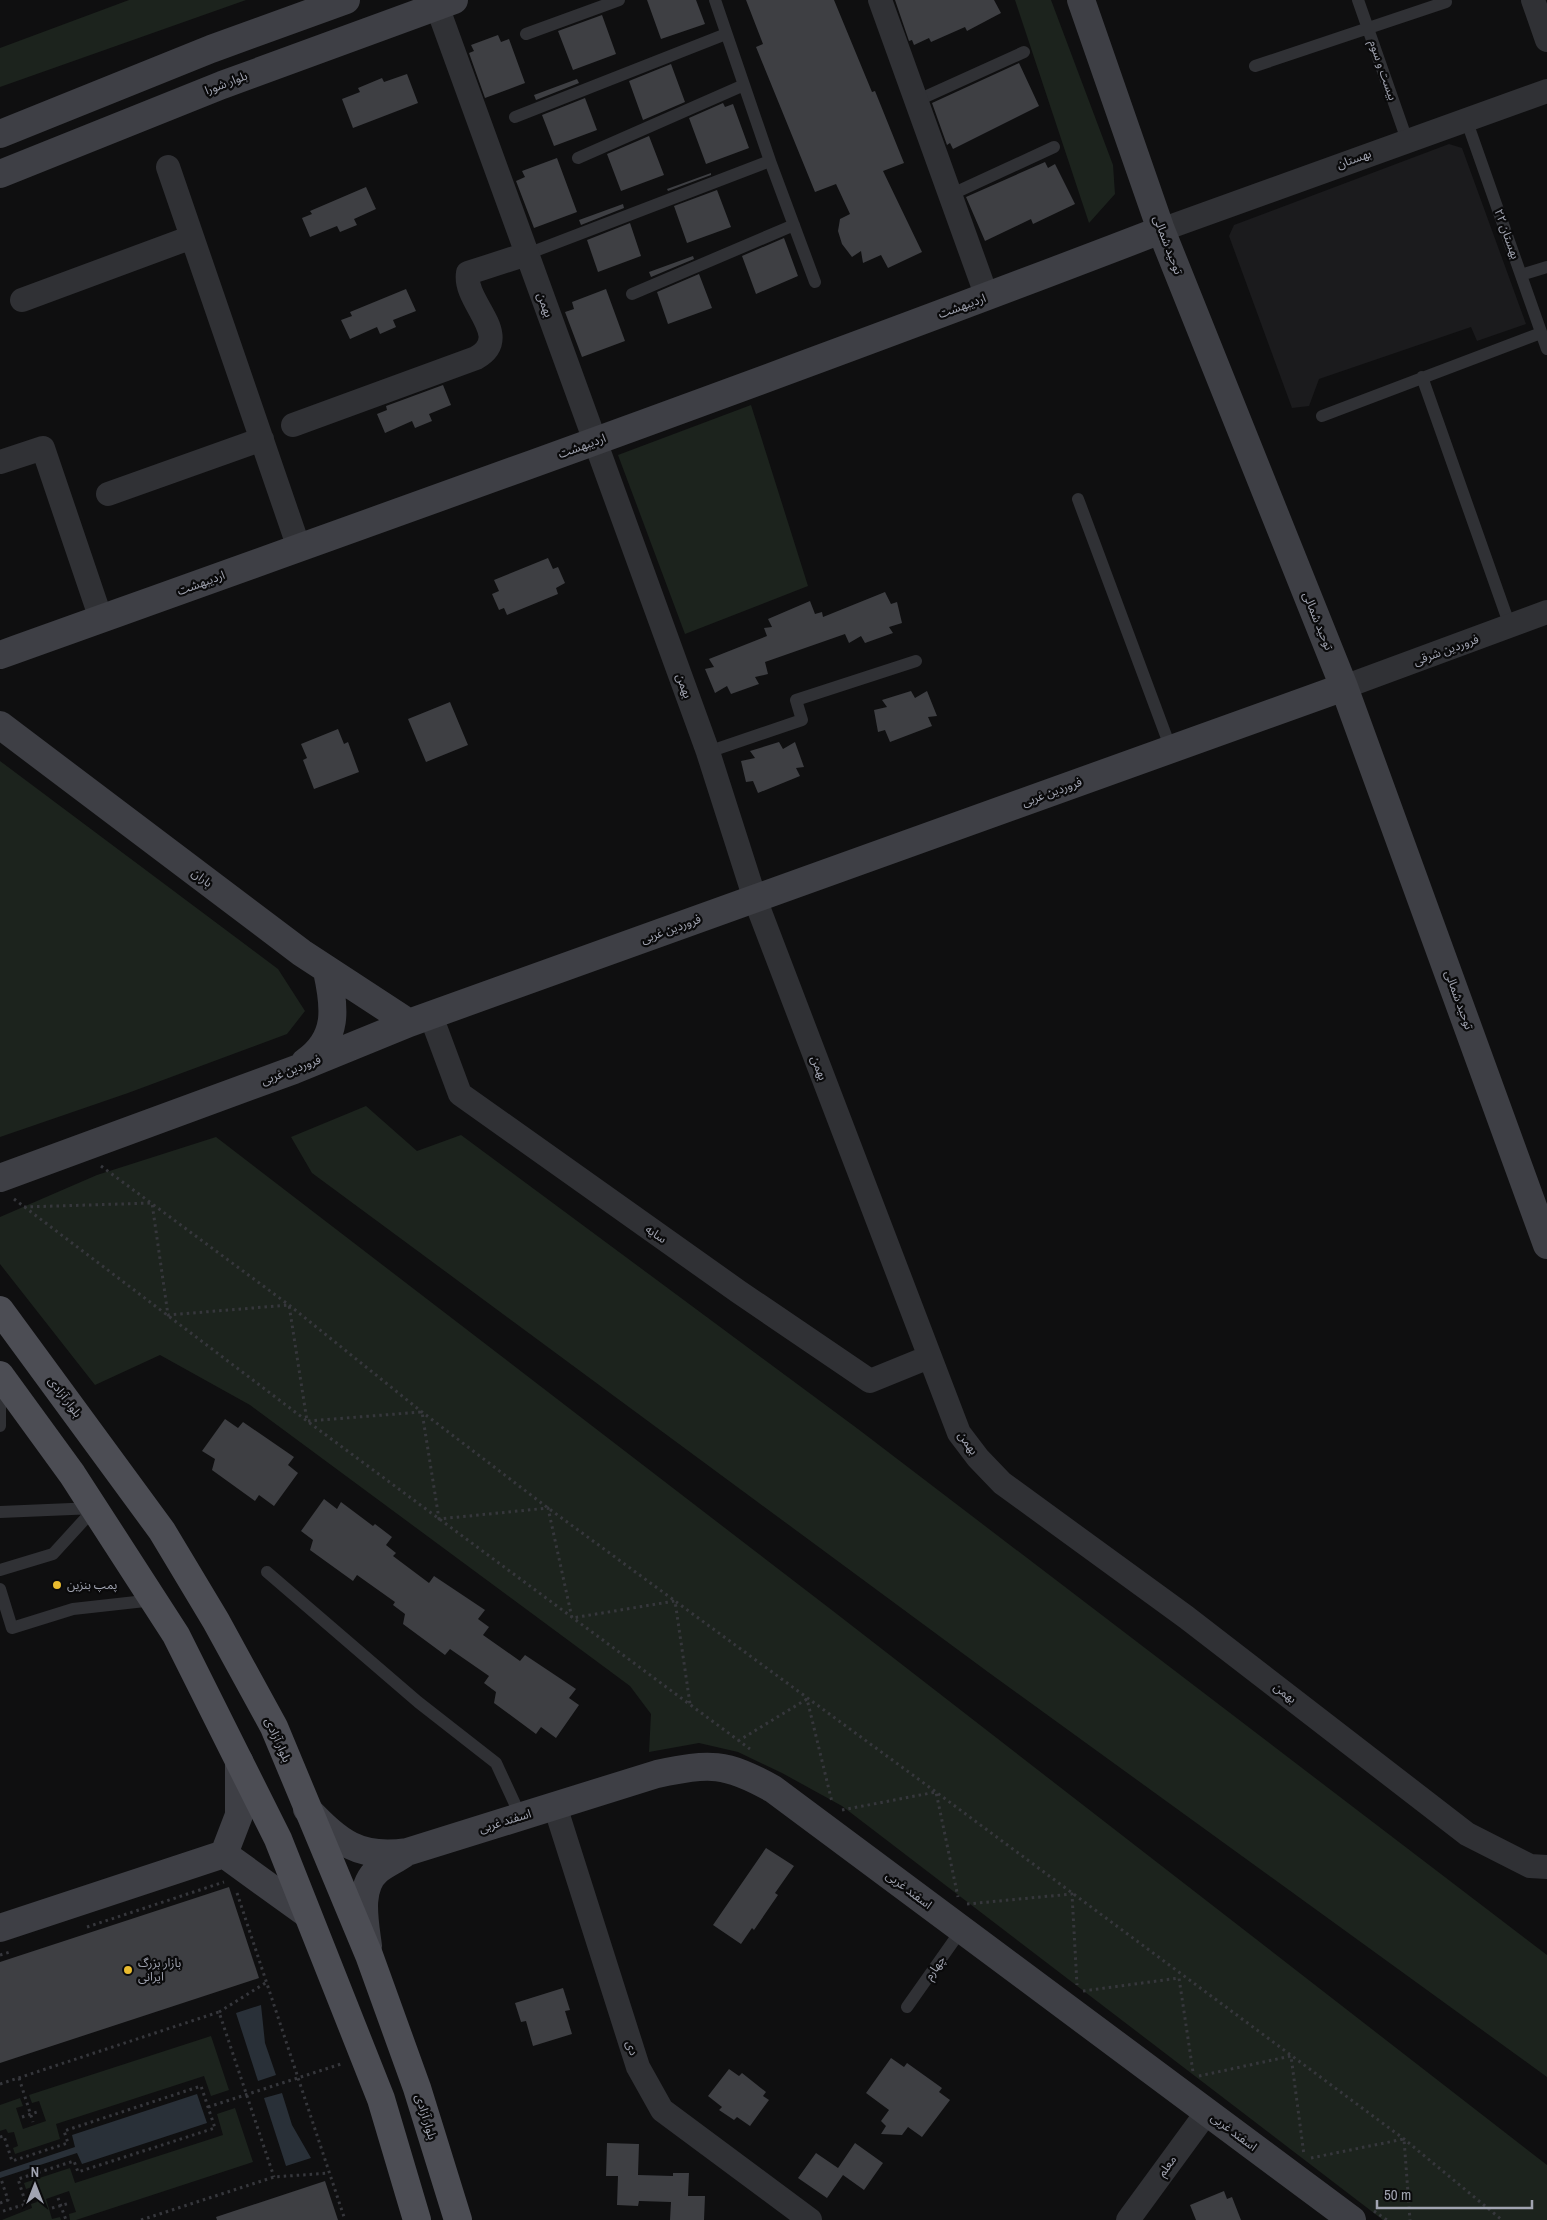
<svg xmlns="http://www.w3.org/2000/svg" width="1547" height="2220" viewBox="0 0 1547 2220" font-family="'Archivo Narrow','Noto Sans Arabic',sans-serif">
<rect width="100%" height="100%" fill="#0f0f10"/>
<path fill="#1b1b1d" d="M1449,144L1462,148L1526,324L1477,341L1471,327L1319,379L1309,406L1292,408L1229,236L1234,225Z"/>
<path fill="#1c231d" d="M129,0H246L0,87V48Z
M1015,0H1051L1113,165L1115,194L1089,223Z
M751,405L808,586L685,634L618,455Z
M0,761L278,969L305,1011L287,1034L128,1093L0,1137Z
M366,1106L417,1151L461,1135L858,1429L1547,1955V2077L988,1672L312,1173L291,1137Z
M216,1137L833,1611L1547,2165V2220H1383L842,1806L782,1773L738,1752L699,1743L649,1752L651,1714L630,1686L250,1405L160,1355L95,1385L0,1264V1217L97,1175Z
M211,2036L229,2090L211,2096L204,2076L56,2124L60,2139L15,2154L13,2148L18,2146L14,2132L8,2133L6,2129L0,2131V2105L20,2098L23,2106L16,2108L23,2129L46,2121L39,2101L32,2103L29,2095Z
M235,2108L253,2162L76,2220H70L69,2214L76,2212L69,2191L46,2199L52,2219L60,2217L61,2220H2L32,2208L31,2204L37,2202L32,2187L26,2189L24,2183L70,2168L75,2183L223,2135L217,2114Z"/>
<path fill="#293038" d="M261,2005L265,2043L276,2075L258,2081L236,2013Z
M282,2093L292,2125L311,2158L286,2166L264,2098Z
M197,2094L207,2123L82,2164L77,2153L0,2178V2172L75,2147L72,2135Z"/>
<path fill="#3e3f43" d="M647,0H696L705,24L661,39Z
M746,0H834L872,92L875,91L904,163L883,171L922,252L888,268L881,255L863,263L861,251L852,257L842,244L838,231L840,219L850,214L836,184L815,192L756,47L763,44Z
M895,0H994L1001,13L967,31L965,27L931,42L929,38L914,45L912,40L909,41Z
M602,15L616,54L573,70L558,31Z
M498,35L501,42L509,39L525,83L485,98L469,53L474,51L471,45Z
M1019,63L1039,106L953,149L950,143L947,145L932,103Z
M671,64L685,102L643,120L629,81Z
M407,74L418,103L353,128L342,99L360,92L358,88L382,78L384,82Z
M577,79L579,83L536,100L534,95Z
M585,98L597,130L554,146L542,115Z
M723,103L725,107L733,104L749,148L706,164L689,118Z
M649,136L664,175L621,191L607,154Z
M557,158L577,212L534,228L516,181L525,177L522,171Z
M1045,162L1048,168L1055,164L1075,204L1033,224L1031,219L985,241L966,197Z
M711,173V175L668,191L667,189Z
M366,187L376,209L354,219L357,225L340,232L337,226L310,237L302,218L312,214L310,211Z
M717,190L731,227L687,243L674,206Z
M623,204L624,208L581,225L579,220Z
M630,223L641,256L598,272L587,240Z
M784,238L798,276L756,294L742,256Z
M693,256L694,259L651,277L649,272Z
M699,274L712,308L668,324L657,292Z
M406,289L416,311L393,320L396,327L380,334L377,327L350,339L341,320L352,316L350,312Z
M606,289L625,341L582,357L565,312L574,309L572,302Z
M443,385L451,405L429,414L432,421L415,428L412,421L385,433L377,414L387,410L386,406Z
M548,558L553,569L558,567L565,583L556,588L558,594L507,615L504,608L499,610L492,594L499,591L494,580Z
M885,592L891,604L897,602L902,623L889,627L893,633L865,643L861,636L849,643L845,634L765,662L768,674L755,677L759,684L731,694L727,686L715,693L705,669L714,667L709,659L767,636L764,628L772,627L768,619L810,601L815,614L822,612L823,617Z
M911,691L915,698L927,691L937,716L928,717L932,726L890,742L885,730L878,732L874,710L887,707L882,700Z
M450,702L468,745L426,762L408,719Z
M338,729L344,744L348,742L359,772L314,789L303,760L307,758L301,744Z
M779,742L783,749L795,742L804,767L796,768L800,776L758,793L753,781L746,782L741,761L755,758L750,751Z
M225,1419L238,1428L243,1422L294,1457L288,1465L298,1473L274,1506L259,1495L255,1501L212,1470L215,1459L202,1451Z
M324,1499L337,1509L341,1502L373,1526L375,1524L392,1537L386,1545L396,1553L393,1556L429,1583L434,1576L485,1610L478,1619L489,1627L483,1635L520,1661L525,1655L576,1689L569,1698L579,1705L556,1738L541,1727L536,1734L494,1703L496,1692L484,1683L489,1676L450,1649L445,1655L403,1624L405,1614L393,1605L395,1602L357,1575L353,1581L310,1550L313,1540L301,1531Z
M766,1848L794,1866L775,1893L778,1895L754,1930L752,1928L741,1944L713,1925Z
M229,1887L259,1978L0,2063V1962Z
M563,1988L570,2010L565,2011L572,2034L533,2046L526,2021L521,2022L515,2003Z
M891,2058L904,2067L907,2063L942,2088L939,2092L950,2100L922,2137L908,2127L902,2135L881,2134L886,2126L881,2121L889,2110L866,2093Z
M729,2069L739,2076L742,2073L766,2092L763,2096L769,2100L750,2126L737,2117L734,2120L719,2110L722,2107L708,2096Z
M607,2143L639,2144L638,2175L673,2176V2173H689L688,2196H705L704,2220H670L671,2202L639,2201L638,2206L617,2205L618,2176H606Z
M855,2143L883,2163L864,2190L843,2175L827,2198L798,2178L816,2153L838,2168Z
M325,2181L338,2220H217L216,2217Z
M1224,2191L1227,2199L1232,2197L1241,2220H1196L1190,2205Z"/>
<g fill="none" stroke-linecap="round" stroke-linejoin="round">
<path stroke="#36373c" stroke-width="3" stroke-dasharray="2.5 4" stroke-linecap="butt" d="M101,1166L289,1305L422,1412L548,1508L936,1792L1404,2139L1502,2220
M14,1199L307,1421L750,1749
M24,1207L152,1203L168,1315L289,1305L307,1421L422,1412L439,1519L548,1508L572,1618L675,1601L690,1704
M738,1741L807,1699L832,1802
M842,1810L936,1792L958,1897
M237,1893L345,2220
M967,1904L1072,1894L1077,1985
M87,1927L224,1882
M0,1955L10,1952
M1083,1991L1179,1978L1193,2072
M219,2012L267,1982
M1199,2076L1291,2056L1304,2155
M19,2078L33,2122
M0,2084L219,2012L274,2177
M208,2107L341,2064
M22,2117L40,2111
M0,2137L4,2136L12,2161L68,2143L64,2131L201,2086L215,2128L78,2172L74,2161L18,2179L26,2204L0,2212
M1311,2158L1404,2139L1410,2220
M58,2198L66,2220
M0,2203L8,2200L1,2179
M52,2208L70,2203
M1374,2211L1387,2220
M141,2220L274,2177L329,2173"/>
<path stroke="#303135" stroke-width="12" d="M715,0L770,161
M1358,0L1407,140
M526,34L619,0
M1255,66L1446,2
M916,101L1024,52
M515,117L726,34
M1466,119L1547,349
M578,158L744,85
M950,195L1054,147
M527,254L770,161L815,282
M1521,275L1547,267
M632,294L794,225
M1422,377L1510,626
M1322,416L1541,333
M1078,499L1171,749
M708,752L802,720L796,700L916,661
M0,1404V1426
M0,1512L95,1508L53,1554L0,1570
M267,1572L418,1702L496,1763L521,1817
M0,1589L12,1628L73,1609L154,1600
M907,2007L962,1929"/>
<path stroke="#303135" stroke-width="24" d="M880,0L987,297
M1533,0L1547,40
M437,6L708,752L755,899L959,1433L978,1458L1002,1483L1186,1617L1467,1834L1530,1866L1547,1867
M168,167L299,548
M1161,230L1547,91
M22,300L192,237
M293,425L476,358C515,336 463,303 468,273L527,254
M0,462L43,448L101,619
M108,494L262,439
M1344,687L1547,612
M431,1016L460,1094L739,1292L870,1381L929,1357
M555,1806L638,2067L662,2110L810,2220
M1128,2220L1207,2112"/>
<path stroke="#3e3f45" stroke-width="28" d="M1081,0L1161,230L1344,687L1547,1245
M0,134L211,49L346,0
M0,174L222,85L454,0
M0,655C388,516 777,378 1161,230
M0,725L302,953L409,1023
M305,1062C339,1039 335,1007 327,971
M0,1178L294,1070L409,1023L1344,687
M307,1809C339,1842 358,1859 407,1852L657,1774C710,1763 725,1762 773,1789L1352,2220
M224,1854L307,1914
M224,1854L239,1815V1761
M0,1928L224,1854
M368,1946C365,1923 357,1887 378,1870C386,1864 397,1859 405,1853"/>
<path stroke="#4c4d54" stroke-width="28" d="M0,1310L162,1531L216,1621L274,1727L369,1955L417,2088L458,2220
M0,1375L72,1474L176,1635L278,1839L381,2099L417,2220"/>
</g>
<g fill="#e9bb2f" stroke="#0a0a0b" stroke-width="2">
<circle cx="57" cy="1585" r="5"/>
<circle cx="128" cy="1970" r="5"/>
</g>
<g text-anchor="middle" stroke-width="4.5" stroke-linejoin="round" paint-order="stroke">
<g font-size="12" fill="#a1a4b1" stroke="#0a0a0b">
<text transform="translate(1383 70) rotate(71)" y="4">بیست و سوم</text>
<text transform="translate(226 83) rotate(-21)" y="4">بلوار شورا</text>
<text transform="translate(1354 159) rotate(-20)" y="4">بهستان</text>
<text transform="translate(1507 234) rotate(70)" y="4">بهستان ۲۲</text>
<text transform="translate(1168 245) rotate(69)" y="4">توحید شمالی</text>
<text transform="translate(545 305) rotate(70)" y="4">بهمن</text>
<text transform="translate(962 306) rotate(-20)" y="4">اردیبهشت</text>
<text transform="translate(582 446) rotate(-20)" y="4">اردیبهشت</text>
<text transform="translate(201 583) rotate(-20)" y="4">اردیبهشت</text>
<text transform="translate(1318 621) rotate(68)" y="4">توحید شمالی</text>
<text transform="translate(1446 650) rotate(-20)" y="4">فروردین شرقی</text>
<text transform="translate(684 686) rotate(70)" y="4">بهمن</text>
<text transform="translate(1052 792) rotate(-20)" y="4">فروردین غربی</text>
<text transform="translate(202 878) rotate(37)" y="4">باران</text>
<text transform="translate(671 929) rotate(-20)" y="4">فروردین غربی</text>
<text transform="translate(1459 1000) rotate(70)" y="4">توحید شمالی</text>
<text transform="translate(819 1068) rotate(69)" y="4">بهمن</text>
<text transform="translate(291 1070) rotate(-21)" y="4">فروردین غربی</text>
<text transform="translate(656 1234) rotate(35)" y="4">سایه</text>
<text transform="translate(65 1397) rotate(53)" y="4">بلوار آزادی</text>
<text transform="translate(968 1443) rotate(55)" y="4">بهمن</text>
<text transform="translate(1285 1693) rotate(38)" y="4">بهمن</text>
<text transform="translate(278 1740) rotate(66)" y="4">بلوار آزادی</text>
<text transform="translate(505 1821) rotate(-17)" y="4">اسفند غربی</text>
<text transform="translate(909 1890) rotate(37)" y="4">اسفند غربی</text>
<text transform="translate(935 1968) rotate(-55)" y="4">چهارم</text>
<text transform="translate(632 2048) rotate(72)" y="4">دی</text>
<text transform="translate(426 2117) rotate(73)" y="4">بلوار آزادی</text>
<text transform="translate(1234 2132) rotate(37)" y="4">اسفند غربی</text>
<text transform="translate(1167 2166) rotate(-54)" y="4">معلم</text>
</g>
<g font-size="12" fill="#a1a4b1" stroke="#0a0a0b" text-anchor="start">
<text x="67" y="1589">پمپ بنزين</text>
<text x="138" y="1967">بازار بزرگ<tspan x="138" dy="14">ایرانی</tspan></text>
</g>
</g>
<g transform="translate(35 2185)" stroke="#0a0a0b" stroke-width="4" paint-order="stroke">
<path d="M0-4L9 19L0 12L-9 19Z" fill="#a1a4b1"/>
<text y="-8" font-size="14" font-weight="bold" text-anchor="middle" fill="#a1a4b1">N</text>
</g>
<path d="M1377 2200v8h155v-8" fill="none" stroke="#a1a4b1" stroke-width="2.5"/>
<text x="1384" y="2200" font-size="15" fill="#a1a4b1" stroke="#0a0a0b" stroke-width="4" paint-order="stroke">50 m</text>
</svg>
